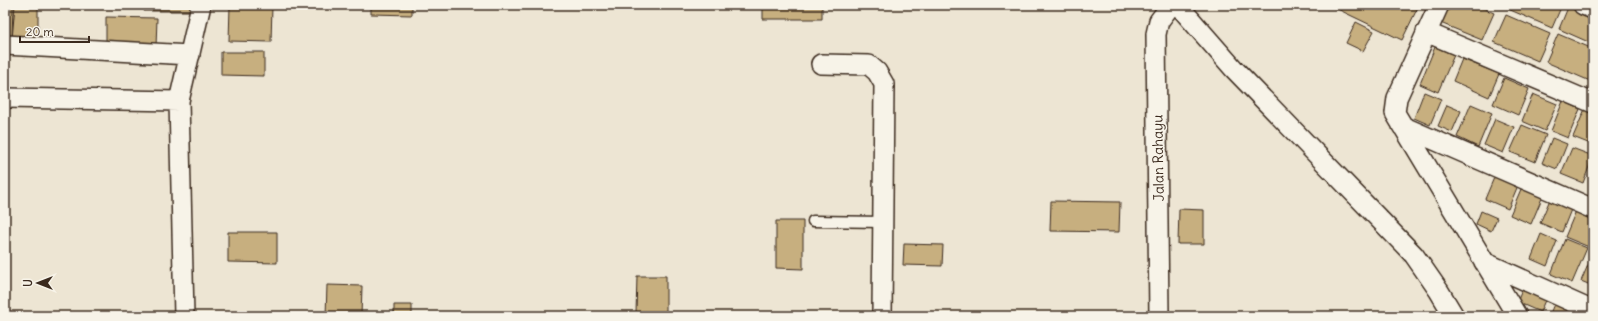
<svg xmlns="http://www.w3.org/2000/svg" width="1598" height="321" viewBox="0 0 1598 321" font-family="Delius,sans-serif">
<rect width="100%" height="100%" fill="#ede5d3"/>
<filter id="ink" filterUnits="userSpaceOnUse"><feTurbulence type="fractalNoise" baseFrequency=".025" numOctaves="2"/><feDisplacementMap in="SourceGraphic" scale="8" xChannelSelector="R" yChannelSelector="G"/><feConvolveMatrix kernelMatrix="1 2 1 2 8 2 1 2 1" color-interpolation-filters="sRGB"/></filter>
<g filter="url(#ink)">
<path fill="#c7af7f" stroke="#3b2a1e" d="M5,5H15L12,39H5Z
M13,5H38V40L12,39Z
M144,5H197L196,11H144Z
M371,5H412V15L371,14Z
M763,5H822V19H763Z
M1329,5H1419L1402,40Z
M1446,5H1476L1494,13L1482,40L1438,22Z
M1510,5H1562L1552,28L1508,9Z
M1569,5H1577L1593,12V44L1559,29Z
M230,6H272L271,42L229,41Z
M1506,15L1550,34L1538,61L1494,42Z
M106,17L157,18L156,47H106Z
M1356,22L1374,31L1363,51L1346,43Z
M1558,34L1593,49V74L1590,81L1546,62Z
M1435,47L1454,55L1438,92L1420,84Z
M221,52H264V76L221,75Z
M1462,59L1499,74L1489,97L1453,81Z
M1504,78L1529,89L1518,115L1493,104Z
M1424,92L1441,99L1430,125L1414,118Z
M1533,94L1557,104L1545,131L1522,121Z
M1563,101L1580,109L1568,138L1551,131Z
M1471,104L1492,113L1478,147L1457,137Z
M1447,105L1461,111L1452,132L1438,126Z
M1585,109L1593,112V145L1573,137Z
M1495,119L1514,127L1503,153L1484,145Z
M1522,125L1546,135L1535,162L1510,152Z
M1552,138L1567,144L1557,169L1542,163Z
M1572,148L1593,156L1583,183L1561,174Z
M1496,173L1519,183L1508,209L1485,199Z
M1524,182L1545,191L1531,224L1510,215Z
M1551,197L1572,207L1562,232L1540,223Z
M1051,201L1120,202L1119,232L1050,231Z
M1578,206L1593,213V237L1589,247L1565,237Z
M1179,209L1204,210V244H1178Z
M1481,211L1497,218L1491,231L1476,224Z
M776,221H803V269L776,268Z
M228,232H277V263L228,262Z
M1541,234L1557,241L1547,266L1531,259Z
M1565,239L1587,248L1572,283L1551,274Z
M904,244L943,245L942,266L903,265Z
M1592,256H1593V286L1581,281Z
M637,276H666V313H636Z
M1525,283L1548,293L1540,312L1517,302Z
M327,285L362,286L361,316H326Z
M1554,304L1583,316H1549Z
M394,305H412V316H394Z"/>
<g fill="none" stroke-linecap="round" stroke-linejoin="round">
<defs>
<path id="service" d="M813,221L883,222"/>
<path id="minor" d="M1178,5L1234,69L1414,255L1439,291L1454,316
M1439,5L1397,98L1395,113L1517,316
M1583,5L1593,9
M1426,32L1593,103
M5,45L190,55
M821,64L869,65L877,72L884,84L882,316
M5,98L179,101
M1402,126L1593,209
M1484,262L1593,311
M184,316L179,101L201,5
M1159,316L1156,34L1159,21L1171,5"/>
</defs>
<use href="#service" stroke="#3b2a1e" stroke-width="13"/>
<use href="#minor" stroke="#3b2a1e" stroke-width="22"/>
<use href="#service" stroke="#f7f3e8" stroke-width="10"/>
<use href="#minor" stroke="#f7f3e8" stroke-width="19"/>
</g>
</g>
<g text-anchor="middle" stroke-width="3" stroke-linejoin="round" paint-order="stroke">
<g font-size="14" fill="#3b2a1e" stroke="#f7f3e8">
<text transform="translate(1158 158) rotate(-91)" y="5">Jalan Rahayu</text>
</g>
</g>
<rect width="1598" height="321" fill="none" stroke="#f7f3e8" stroke-width="20"/>
<rect x="10" y="10" width="1578" height="301" fill="none" stroke="#3b2a1e" stroke-width="1.5" filter="url(#ink)"/>
<g transform="translate(38 283) rotate(270)" stroke="#f7f3e8" stroke-width="3" paint-order="stroke">
<path d="M0-3L7 15L0 10L-7 15Z" fill="#3b2a1e"/>
<text y="-6" font-size="11" font-weight="bold" text-anchor="middle" fill="#3b2a1e">U</text>
</g>
<path d="M20 36v6h69v-6" fill="none" stroke="#3b2a1e" stroke-width="2"/>
<text x="26" y="36" font-size="12" fill="#3b2a1e" stroke="#f7f3e8" stroke-width="3" paint-order="stroke">20 m</text>
</svg>
